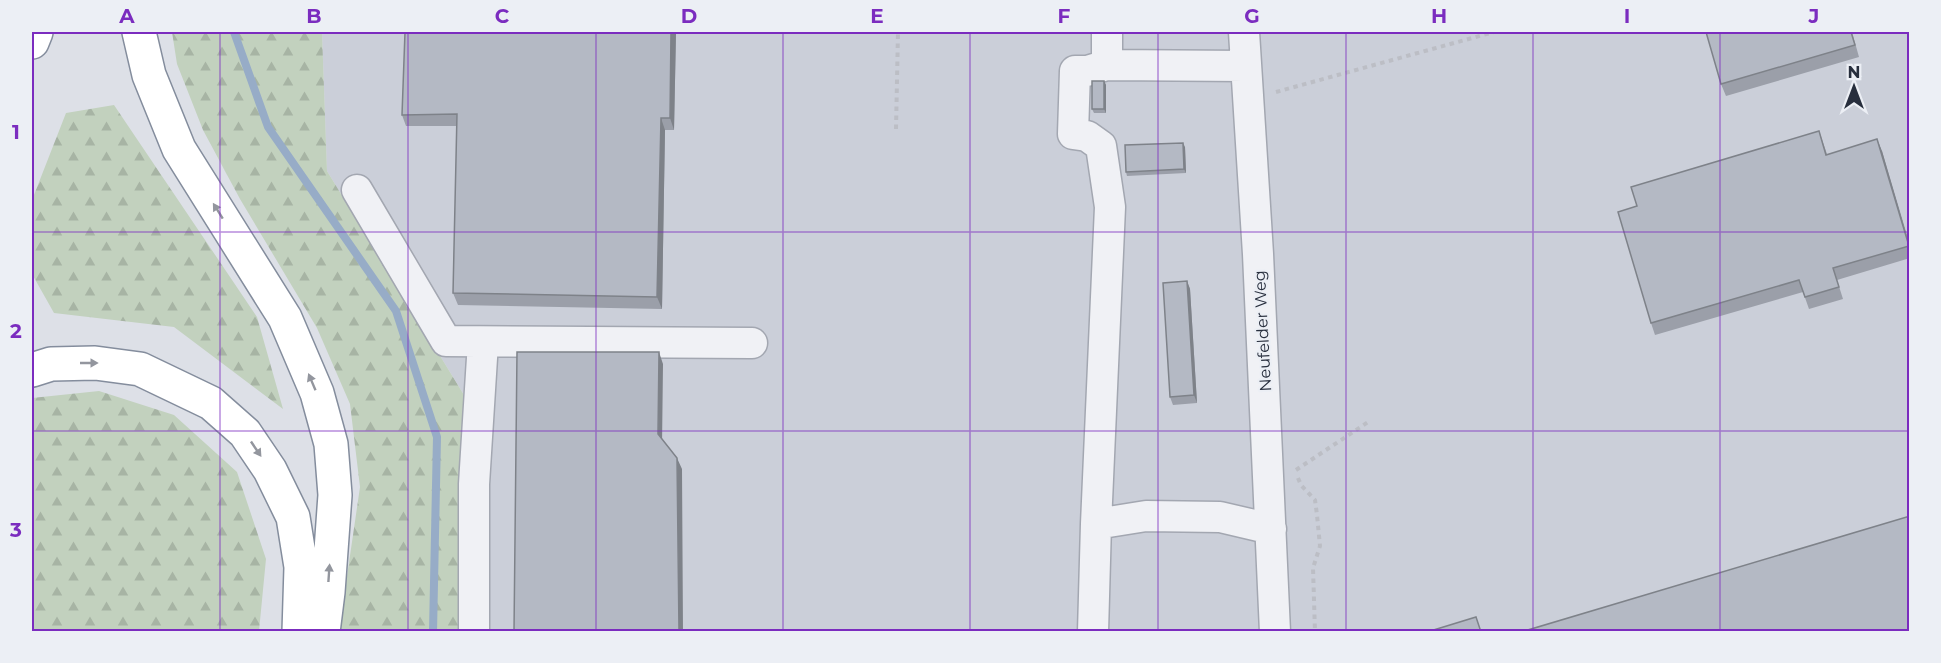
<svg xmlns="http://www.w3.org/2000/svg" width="1941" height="663" viewBox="0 0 1941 663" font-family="Montserrat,sans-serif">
<defs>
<pattern id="forest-firs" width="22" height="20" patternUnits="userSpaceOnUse" patternTransform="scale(1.5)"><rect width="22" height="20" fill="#c2d1be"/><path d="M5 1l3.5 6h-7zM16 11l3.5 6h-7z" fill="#a7b4a4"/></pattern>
</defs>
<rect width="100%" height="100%" fill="#dde0e7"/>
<path fill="#cbcfd9" d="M322,32H1909V631H460L464,395L327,171Z"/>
<path fill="url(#forest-firs)" d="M172,32H322L327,171L464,395L460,631H339L360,487L350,404L317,328L240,199L203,130L177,64Z
M114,105L257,317L283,409L174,327L54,313L32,274V200L66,113Z
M99,391L174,415L237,472L266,559L259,631H32V398Z"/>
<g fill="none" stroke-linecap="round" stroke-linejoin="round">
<path stroke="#97acc7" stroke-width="8" d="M234,32L268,127L396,311L437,437L433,632"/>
<defs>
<path id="minor" d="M1244,32L1258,254L1275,632
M1107,65V32
M1245,66L1107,65L1087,71H1075L1073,134L1087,136L1101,146L1110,207L1096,524L1146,516L1220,517L1271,529
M357,190L446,341L752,343
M474,632V484L483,342
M1093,632L1096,524"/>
<path id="highway" d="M139,32L149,75L179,149L285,318L317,393L331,444L335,495L328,592L323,632
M32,42L36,32
M32,370L51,364L95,363L140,369L211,403L245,433L270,470L293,517L301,567L299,632"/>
</defs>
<use href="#minor" stroke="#a3a7b1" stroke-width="33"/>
<use href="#highway" stroke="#848d9d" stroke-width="36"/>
<path stroke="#bcbec5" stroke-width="4" stroke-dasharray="4.5 4.5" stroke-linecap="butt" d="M1276,92L1494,32
M896,129L898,32
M1296,470L1368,422
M1298,478L1301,485L1315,500L1317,515L1320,546L1313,568L1315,632"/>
<use href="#minor" stroke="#f0f1f5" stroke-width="30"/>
<use href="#highway" stroke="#fff" stroke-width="33"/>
</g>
<path fill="#9b9fa9" d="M676,32L674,130H665L662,309L458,305L453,293L457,126H406L402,115Z
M1852,32L1859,57L1726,96L1721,84Z
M1104,81L1106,85V113H1094L1092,109Z
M1819,131L1827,154L1882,151L1910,245V258L1837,280L1843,299L1809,309L1803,292L1655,335L1651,323L1637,206Z
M1185,147L1186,173L1127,176L1126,172Z
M1187,281L1190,289L1197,403L1173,405L1170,397Z"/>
<path fill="#7e8289" d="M671,32H676L674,130L670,118Z
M1104,81L1106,85V113L1104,109Z
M661,118L665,130L662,309L657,297Z
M1877,139L1882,151L1910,247Z
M1183,143L1185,147L1186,173L1184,169Z
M1187,281L1190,289L1197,403L1194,395Z
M659,352L663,364L662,446L658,434Z
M677,458L682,469L683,632H679Z"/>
<path fill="#b4b9c4" stroke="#7e8289" stroke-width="1.5" d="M405,32H671L670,118H661L657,297L453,293L457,114L402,115Z
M1706,32H1851L1855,45L1721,84Z
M1092,81H1104V109H1092Z
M1819,131L1826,155L1877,139L1909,246L1833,268L1839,287L1805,297L1799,280L1651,323L1618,212L1637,206L1631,187Z
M1183,143L1184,169L1126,172L1125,145Z
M1187,281L1194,395L1170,397L1163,283Z
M517,352H659L658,434L677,458L679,632H514Z
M1910,516V632H1521Z
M1476,617L1481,632H1427Z"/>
<defs><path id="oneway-solid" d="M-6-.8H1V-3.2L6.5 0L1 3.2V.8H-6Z" transform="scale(1.5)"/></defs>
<g fill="#93969e">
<use href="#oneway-solid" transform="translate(218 211) rotate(-122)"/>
<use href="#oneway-solid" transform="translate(89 363)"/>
<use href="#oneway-solid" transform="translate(312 382) rotate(-113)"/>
<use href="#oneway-solid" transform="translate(256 449) rotate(56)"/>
<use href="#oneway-solid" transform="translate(329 573) rotate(-86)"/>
</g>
<path fill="none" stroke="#7b2cbf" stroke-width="1.5" stroke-opacity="0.55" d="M220,32V632M408,32V632M596,32V632M783,32V632M970,32V632M1158,32V632M1346,32V632M1533,32V632M1720,32V632M32,232H1910M32,431H1910"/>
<g text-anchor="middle" stroke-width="4.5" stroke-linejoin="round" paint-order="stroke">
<g font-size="16" fill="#272e3d" stroke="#eceff5">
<text transform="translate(1262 331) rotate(-93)" y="6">Neufelder Weg</text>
</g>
</g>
<rect width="1941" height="663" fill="none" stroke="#eceff5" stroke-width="66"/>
<g transform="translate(1854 87)" stroke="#eceff5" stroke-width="4.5" paint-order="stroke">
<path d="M0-4.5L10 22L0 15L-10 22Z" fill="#272e3d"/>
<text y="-9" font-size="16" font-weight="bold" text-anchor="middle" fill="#272e3d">N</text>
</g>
<rect x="33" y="33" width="1875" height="597" fill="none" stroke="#7b2cbf" stroke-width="2"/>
<g font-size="20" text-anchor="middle" font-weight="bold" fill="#7b2cbf">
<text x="127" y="23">A</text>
<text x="314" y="23">B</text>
<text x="502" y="23">C</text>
<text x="689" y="23">D</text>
<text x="877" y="23">E</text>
<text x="1064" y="23">F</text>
<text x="1252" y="23">G</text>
<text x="1439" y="23">H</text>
<text x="1627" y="23">I</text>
<text x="1814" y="23">J</text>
<text x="16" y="139">1</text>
<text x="16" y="338">2</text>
<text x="16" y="537">3</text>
</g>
</svg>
